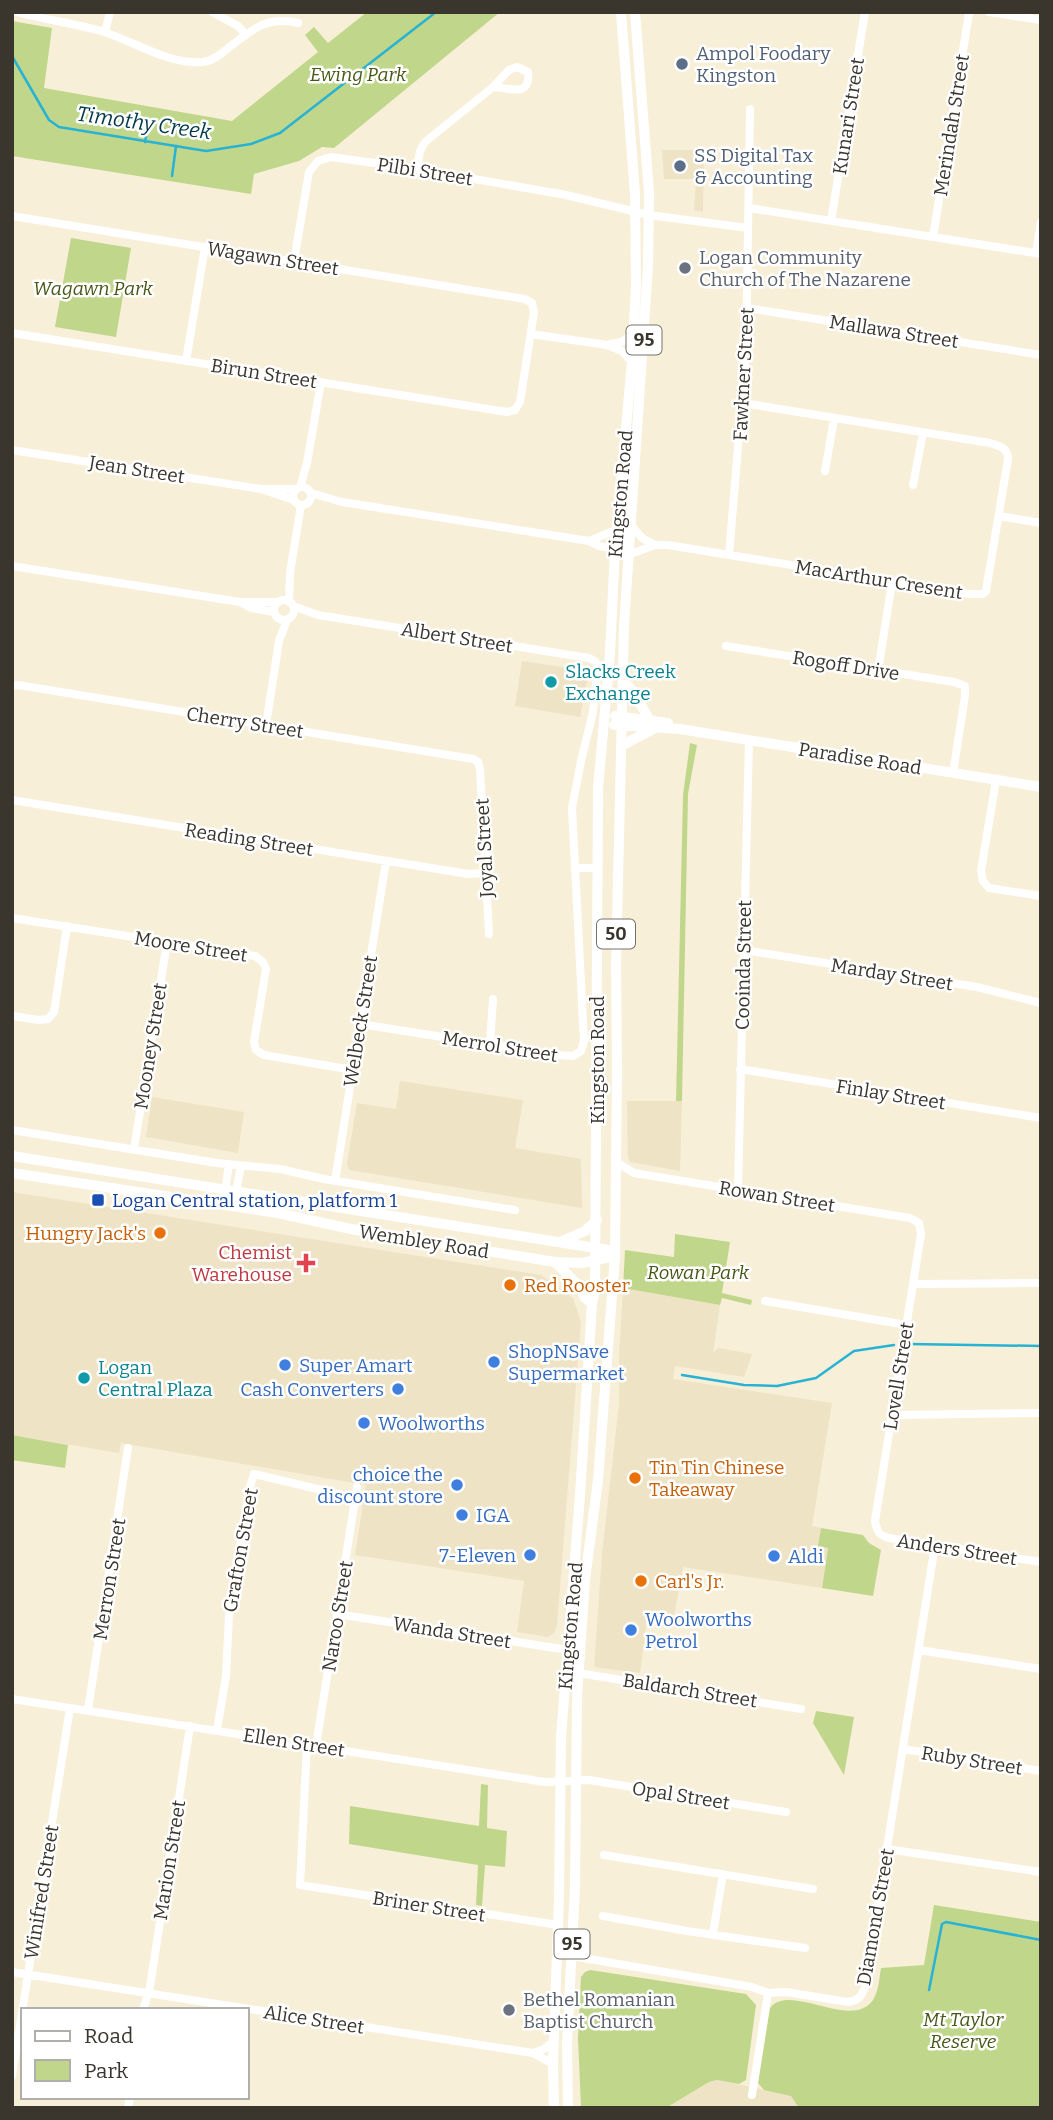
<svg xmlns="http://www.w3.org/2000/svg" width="1053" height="2120" viewBox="0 0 1053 2120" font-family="Bitter,serif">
<rect width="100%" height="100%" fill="#f8efd8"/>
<path fill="#efe3c6" d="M662,150H704L703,212L694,210L696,179H664Z
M522,661L589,671L580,717L515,706Z
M400,1081L523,1100L515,1148L581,1159L582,1208L349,1170L347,1164L357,1103L396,1109Z
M152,1097L244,1112L238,1153L146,1137Z
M627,1101H682L680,1171L630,1162L628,1157Z
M12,1192L541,1275L573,1298L581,1322L557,1625L554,1633L548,1637L517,1632L524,1581L355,1555L366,1485L121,1443L119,1453L12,1435Z
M623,1288L720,1305L713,1353L718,1348L752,1354L744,1377L675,1366L673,1379L832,1403L812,1526L821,1528L819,1546L828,1548L822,1588L683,1567L674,1616L657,1613L647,1620L640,1673L594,1667L602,1554L619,1404V1356Z
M717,2080L785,2094L791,2096L799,2108H666L709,2082Z"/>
<path fill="#c0d78b" d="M367,12H500L334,148L322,147L299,161L254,174L251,194L12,156V21L52,28L44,88L232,121L318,52L305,35L314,27L328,43Z
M71,238L131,248L116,337L55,327Z
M690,743L697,745L688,794L682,1101H676L683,795Z
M675,1234L730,1242L722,1293L752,1300L751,1305L722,1298L720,1305L623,1288L625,1250L674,1257Z
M12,1435L68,1445L65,1468L12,1460Z
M821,1528L863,1535L869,1543L881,1550L873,1596L822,1588L828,1548L818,1546Z
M816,1711L854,1717L844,1775L813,1723Z
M481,1784L488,1785L487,1828L507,1831L505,1867L485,1865L482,1906L476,1905L478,1865L349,1844L350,1806L479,1826Z
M934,1905L1041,1922V2108H799L791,2096L764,2090L758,2083L770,2008C790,1982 851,2031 873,2000C879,1990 879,1979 881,1968L924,1965Z
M590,1970L746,1994L756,2005L746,2080L739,2084L717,2080L709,2082L666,2108H581L578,2038L581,1977L585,1972Z"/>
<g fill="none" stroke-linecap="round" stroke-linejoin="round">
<path stroke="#28b2d3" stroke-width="2.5" d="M12,56L49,120L59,127L206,151L251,144L280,133L436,12
M145,142L149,121
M172,176L176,146
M909,1344L1041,1346
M682,1375L744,1385L777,1386L816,1378L854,1351L894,1345
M929,1990L942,1924L946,1922L1041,1940"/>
<path stroke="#fff" stroke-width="8" d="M17,12C45,20 73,23 101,31C134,41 168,65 203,62C213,61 219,55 226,50C250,31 266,15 298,23
M212,12L238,26L246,35
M989,12L1041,20
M105,32L110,12
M417,169L420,151L425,142L493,87L509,70L517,67L528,72C531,99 508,87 493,87
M749,208L1041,254
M12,216L525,299L532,303L534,312L520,402L515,410L507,412L12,333
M831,221L865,12
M933,237L969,13
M1036,253L1041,222
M294,261L309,172L318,161L331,157L417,169L566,195L649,215L748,228
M747,308L1041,355
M531,334L607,345L622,351L632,362
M610,344L622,342L634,332
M186,361L205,247
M12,450L261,489H296
M825,471L834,419
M913,485L923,433
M293 496a9 9 0 1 1 18 0a9 9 0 1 1-18 0Z
M300,487L307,463L321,382
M264,490L294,500
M311,493L342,502L589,541C598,547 609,549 619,546L623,539L624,530L630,524L642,538L655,545
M999,516L1041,523
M589,541L616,530
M628,555L655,545H668L970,594H983L986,591L1008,459C1008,448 1000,446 990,443L743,403
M729,555L746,352L750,109
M12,566L240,602H278
M274 610a10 10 0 1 1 20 0a10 10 0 1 1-20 0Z
M240,602L251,608L274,612
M289,602L290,573L301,505
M293,606L318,615L589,658L595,661L598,667L593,712L581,761L572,808L584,1041L581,1051L573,1056L557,1055L360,1024
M726,646L954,682L965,686V696L953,773
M878,671L892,582
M12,686L18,685L473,759L478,762L480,769L489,934
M266,725L279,641L287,620
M996,780L981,871L983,881L989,888L1041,896
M12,800L468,874L485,873
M575,868H597
M12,918L255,956L263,962L266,969L254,1042L256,1050L264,1055L353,1070
M743,950L977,987L1041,1003
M12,1016L39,1020L48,1019L54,1012L67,926
M490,1045L493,999
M740,1069L1041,1118
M12,1130L217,1163L280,1169L324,1179L515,1210
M134,1149L167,942
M616,1162L634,1173L910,1218L919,1223L921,1234L875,1521C877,1532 879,1535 889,1538L1041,1562
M335,1181L386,861
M738,1189L749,740
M223,1205L229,1164
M233,1207L241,1166
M913,1284L1041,1283
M765,1301L907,1325
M892,1415L1041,1413
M337,1614L568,1650
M919,1650L1041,1669
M578,1673L801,1709
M12,1699L545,1782L589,1780L786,1812
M88,1710L128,1448
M217,1730L226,1676L229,1615L250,1487L254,1474L355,1498
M307,1744L300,1885L558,1925
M316,1746L357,1487
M903,1749L1041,1771
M887,1849L1041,1872
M604,1855L813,1889
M603,1916L687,1931L805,1948
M713,1933L723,1874
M572,1956L752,1987L768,1993L786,1992L848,2002C859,2000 861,1997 865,1987L935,1545
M12,1972L533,2053L553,2064
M143,2010L150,1987L190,1726
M533,2053L544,2049L553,2042
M12,2076L70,1708
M752,2095L768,1993
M128,2108L130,2097"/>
<path stroke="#fff" stroke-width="10" d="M623,681L633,691L649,719
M615,716L668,723
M614,725L680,729L1041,787
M621,746L655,728
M12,1156L615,1251
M12,1173L278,1213L351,1229L555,1262L582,1263L615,1256
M560,1242L585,1231L597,1220
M555,1262L580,1287L585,1298L592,1304
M554,2108L553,2064L559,1897L561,1737L580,1495L592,1304L595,1290L598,788L610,654L615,548L632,362L636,286L635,194L621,12
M568,2108L567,2043L575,1886L577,1696L585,1580L598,1480L615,1256L617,1071L616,966L624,625L648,266L649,193L635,12"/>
</g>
<g fill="#5c6f8a" stroke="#fff" stroke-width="2.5">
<circle cx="682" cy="64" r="7"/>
<circle cx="680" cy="166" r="7"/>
</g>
<g fill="#6b7280" stroke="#fff" stroke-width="2.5">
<circle cx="685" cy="268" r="7"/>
<circle cx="509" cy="2010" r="7"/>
</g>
<g fill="#0f9aa8" stroke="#fff" stroke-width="2.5">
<circle cx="551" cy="682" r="7"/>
<circle cx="84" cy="1378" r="7"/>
</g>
<rect fill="#1a4fb4" stroke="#fff" stroke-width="2.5" x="91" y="1193" width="14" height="14" rx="3.5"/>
<g fill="#e8710a" stroke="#fff" stroke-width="2.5">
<circle cx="160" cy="1233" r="7"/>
<circle cx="510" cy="1285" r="7"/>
<circle cx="635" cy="1478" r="7"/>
<circle cx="641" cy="1581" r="7"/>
</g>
<path fill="#e0444e" stroke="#fff" stroke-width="2.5" d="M302.5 1252.5h7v7h7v7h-7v7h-7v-7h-7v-7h7z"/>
<g fill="#3f7fe0" stroke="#fff" stroke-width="2.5">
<circle cx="494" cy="1362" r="7"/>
<circle cx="285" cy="1365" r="7"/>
<circle cx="398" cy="1389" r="7"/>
<circle cx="364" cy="1423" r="7"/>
<circle cx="457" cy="1485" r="7"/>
<circle cx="462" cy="1515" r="7"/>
<circle cx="530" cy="1555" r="7"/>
<circle cx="774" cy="1556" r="7"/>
<circle cx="631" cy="1630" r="7"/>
</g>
<g text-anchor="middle" stroke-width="5" stroke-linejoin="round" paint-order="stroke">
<g fill="#fff" stroke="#75726d" stroke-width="2">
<rect x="626.5" y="325.5" width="35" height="29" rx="5"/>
<rect x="597" y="919.5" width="38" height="29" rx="5"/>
<rect x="554.5" y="1929.5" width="35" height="29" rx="5"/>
</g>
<g font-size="18" font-weight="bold" fill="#3a362e">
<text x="644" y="346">95</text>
<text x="616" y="940">50</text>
<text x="572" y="1950">95</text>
</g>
<g font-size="19" fill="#4e5e75" stroke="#fff" text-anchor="start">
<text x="696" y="60">Ampol Foodary<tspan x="696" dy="22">Kingston</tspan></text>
<text x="694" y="162">SS Digital Tax<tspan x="694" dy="22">&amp; Accounting</tspan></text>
</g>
<g font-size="19" font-style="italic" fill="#475717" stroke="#fff">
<text x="358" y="81">Ewing Park</text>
<text x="93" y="295">Wagawn Park</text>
<text x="698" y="1279">Rowan Park</text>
<text x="963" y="2026">Mt Taylor<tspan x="963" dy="22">Reserve</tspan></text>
</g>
<g font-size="19" fill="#3a362e" stroke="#fff">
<text transform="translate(848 116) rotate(-81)" y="7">Kunari Street</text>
<text transform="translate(951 125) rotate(-81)" y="7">Merindah Street</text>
<text transform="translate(425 171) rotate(9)" y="7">Pilbi Street</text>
<text transform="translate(273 258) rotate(9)" y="7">Wagawn Street</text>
<text transform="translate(894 331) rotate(9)" y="7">Mallawa Street</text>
<text transform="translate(264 373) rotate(9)" y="7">Birun Street</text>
<text transform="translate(743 374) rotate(-87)" y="7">Fawkner Street</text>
<text transform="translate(137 469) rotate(9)" y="7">Jean Street</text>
<text transform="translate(620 494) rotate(-85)" y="7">Kingston Road</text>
<text transform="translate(879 579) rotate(9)" y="7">MacArthur Cresent</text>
<text transform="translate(457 637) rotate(9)" y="7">Albert Street</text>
<text transform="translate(846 665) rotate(9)" y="7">Rogoff Drive</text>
<text transform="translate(245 722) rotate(9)" y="7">Cherry Street</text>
<text transform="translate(860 758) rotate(9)" y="7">Paradise Road</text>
<text transform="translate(249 839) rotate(9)" y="7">Reading Street</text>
<text transform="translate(484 848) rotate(-93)" y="7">Joyal Street</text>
<text transform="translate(191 946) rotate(9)" y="7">Moore Street</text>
<text transform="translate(743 965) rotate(-89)" y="7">Cooinda Street</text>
<text transform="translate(892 974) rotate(9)" y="7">Marday Street</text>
<text transform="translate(360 1021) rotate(-81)" y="7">Welbeck Street</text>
<text transform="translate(150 1046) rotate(-81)" y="7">Mooney Street</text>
<text transform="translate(500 1046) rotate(9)" y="7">Merrol Street</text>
<text transform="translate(597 1060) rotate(-90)" y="7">Kingston Road</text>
<text transform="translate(891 1094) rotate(9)" y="7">Finlay Street</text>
<text transform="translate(777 1196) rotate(9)" y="7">Rowan Street</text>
<text transform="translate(424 1241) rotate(9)" y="7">Wembley Road</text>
<text transform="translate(898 1376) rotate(-81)" y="7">Lovell Street</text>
<text transform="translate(957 1549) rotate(9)" y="7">Anders Street</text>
<text transform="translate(240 1550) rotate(-80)" y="7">Grafton Street</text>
<text transform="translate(109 1579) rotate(-81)" y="7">Merron Street</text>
<text transform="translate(337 1616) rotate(-81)" y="7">Naroo Street</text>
<text transform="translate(570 1626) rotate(-85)" y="7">Kingston Road</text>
<text transform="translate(452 1632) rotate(9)" y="7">Wanda Street</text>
<text transform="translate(690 1690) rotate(9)" y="7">Baldarch Street</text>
<text transform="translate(294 1742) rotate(9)" y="7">Ellen Street</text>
<text transform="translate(972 1760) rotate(9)" y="7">Ruby Street</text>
<text transform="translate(681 1795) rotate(9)" y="7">Opal Street</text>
<text transform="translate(169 1860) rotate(-81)" y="7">Marion Street</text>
<text transform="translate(41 1892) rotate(-81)" y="7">Winifred Street</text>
<text transform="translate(429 1906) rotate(9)" y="7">Briner Street</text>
<text transform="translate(875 1917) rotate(-80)" y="7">Diamond Street</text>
<text transform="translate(314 2019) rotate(9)" y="7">Alice Street</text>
</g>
<g font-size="19" fill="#5b616d" stroke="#fff" text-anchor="start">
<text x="699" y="264">Logan Community<tspan x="699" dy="22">Church of The Nazarene</tspan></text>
<text x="523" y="2006">Bethel Romanian<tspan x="523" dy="22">Baptist Church</tspan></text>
</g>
<g font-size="19" fill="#0d838f" stroke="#fff" text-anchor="start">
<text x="565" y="678">Slacks Creek<tspan x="565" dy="22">Exchange</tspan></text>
<text x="98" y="1374">Logan<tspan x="98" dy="22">Central Plaza</tspan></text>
</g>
<g font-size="19" fill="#164399" stroke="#fff" text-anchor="start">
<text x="112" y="1207">Logan Central station, platform 1</text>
</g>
<g font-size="19" fill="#c56008" stroke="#fff" text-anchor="start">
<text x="146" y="1240" text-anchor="end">Hungry Jack's</text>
<text x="524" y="1292">Red Rooster</text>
<text x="649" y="1474">Tin Tin Chinese<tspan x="649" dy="22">Takeaway</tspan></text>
<text x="655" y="1588">Carl's Jr.</text>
</g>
<g font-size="19" fill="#be3a42" stroke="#fff" text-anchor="end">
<text x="292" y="1259">Chemist<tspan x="292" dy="22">Warehouse</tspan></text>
</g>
<g font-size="19" fill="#366cbe" stroke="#fff" text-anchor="start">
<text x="508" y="1358">ShopNSave<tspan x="508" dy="22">Supermarket</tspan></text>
<text x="299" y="1372">Super Amart</text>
<text x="384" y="1396" text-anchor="end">Cash Converters</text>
<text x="378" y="1430">Woolworths</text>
<text x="443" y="1481" text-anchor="end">choice the<tspan x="443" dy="22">discount store</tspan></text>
<text x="476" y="1522">IGA</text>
<text x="516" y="1562" text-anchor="end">7-Eleven</text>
<text x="788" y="1563">Aldi</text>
<text x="645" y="1626">Woolworths<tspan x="645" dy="22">Petrol</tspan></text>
</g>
<g font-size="21" font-style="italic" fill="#003a48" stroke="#fff">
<text transform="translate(144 123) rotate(8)" y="7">Timothy Creek</text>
</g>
</g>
<rect width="1053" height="2120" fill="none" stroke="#3a362e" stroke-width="28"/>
<rect x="21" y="2008" width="228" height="91" fill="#ffffff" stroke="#b0afab" stroke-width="2"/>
<rect x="35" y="2031" width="35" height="10" fill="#ffffff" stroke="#b0afab" stroke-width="2"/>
<text x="84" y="2043" font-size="21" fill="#3a362e">Road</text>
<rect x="35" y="2060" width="35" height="21" fill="#c0d78b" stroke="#b0afab" stroke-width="2"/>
<text x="84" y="2078" font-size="21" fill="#3a362e">Park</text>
</svg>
